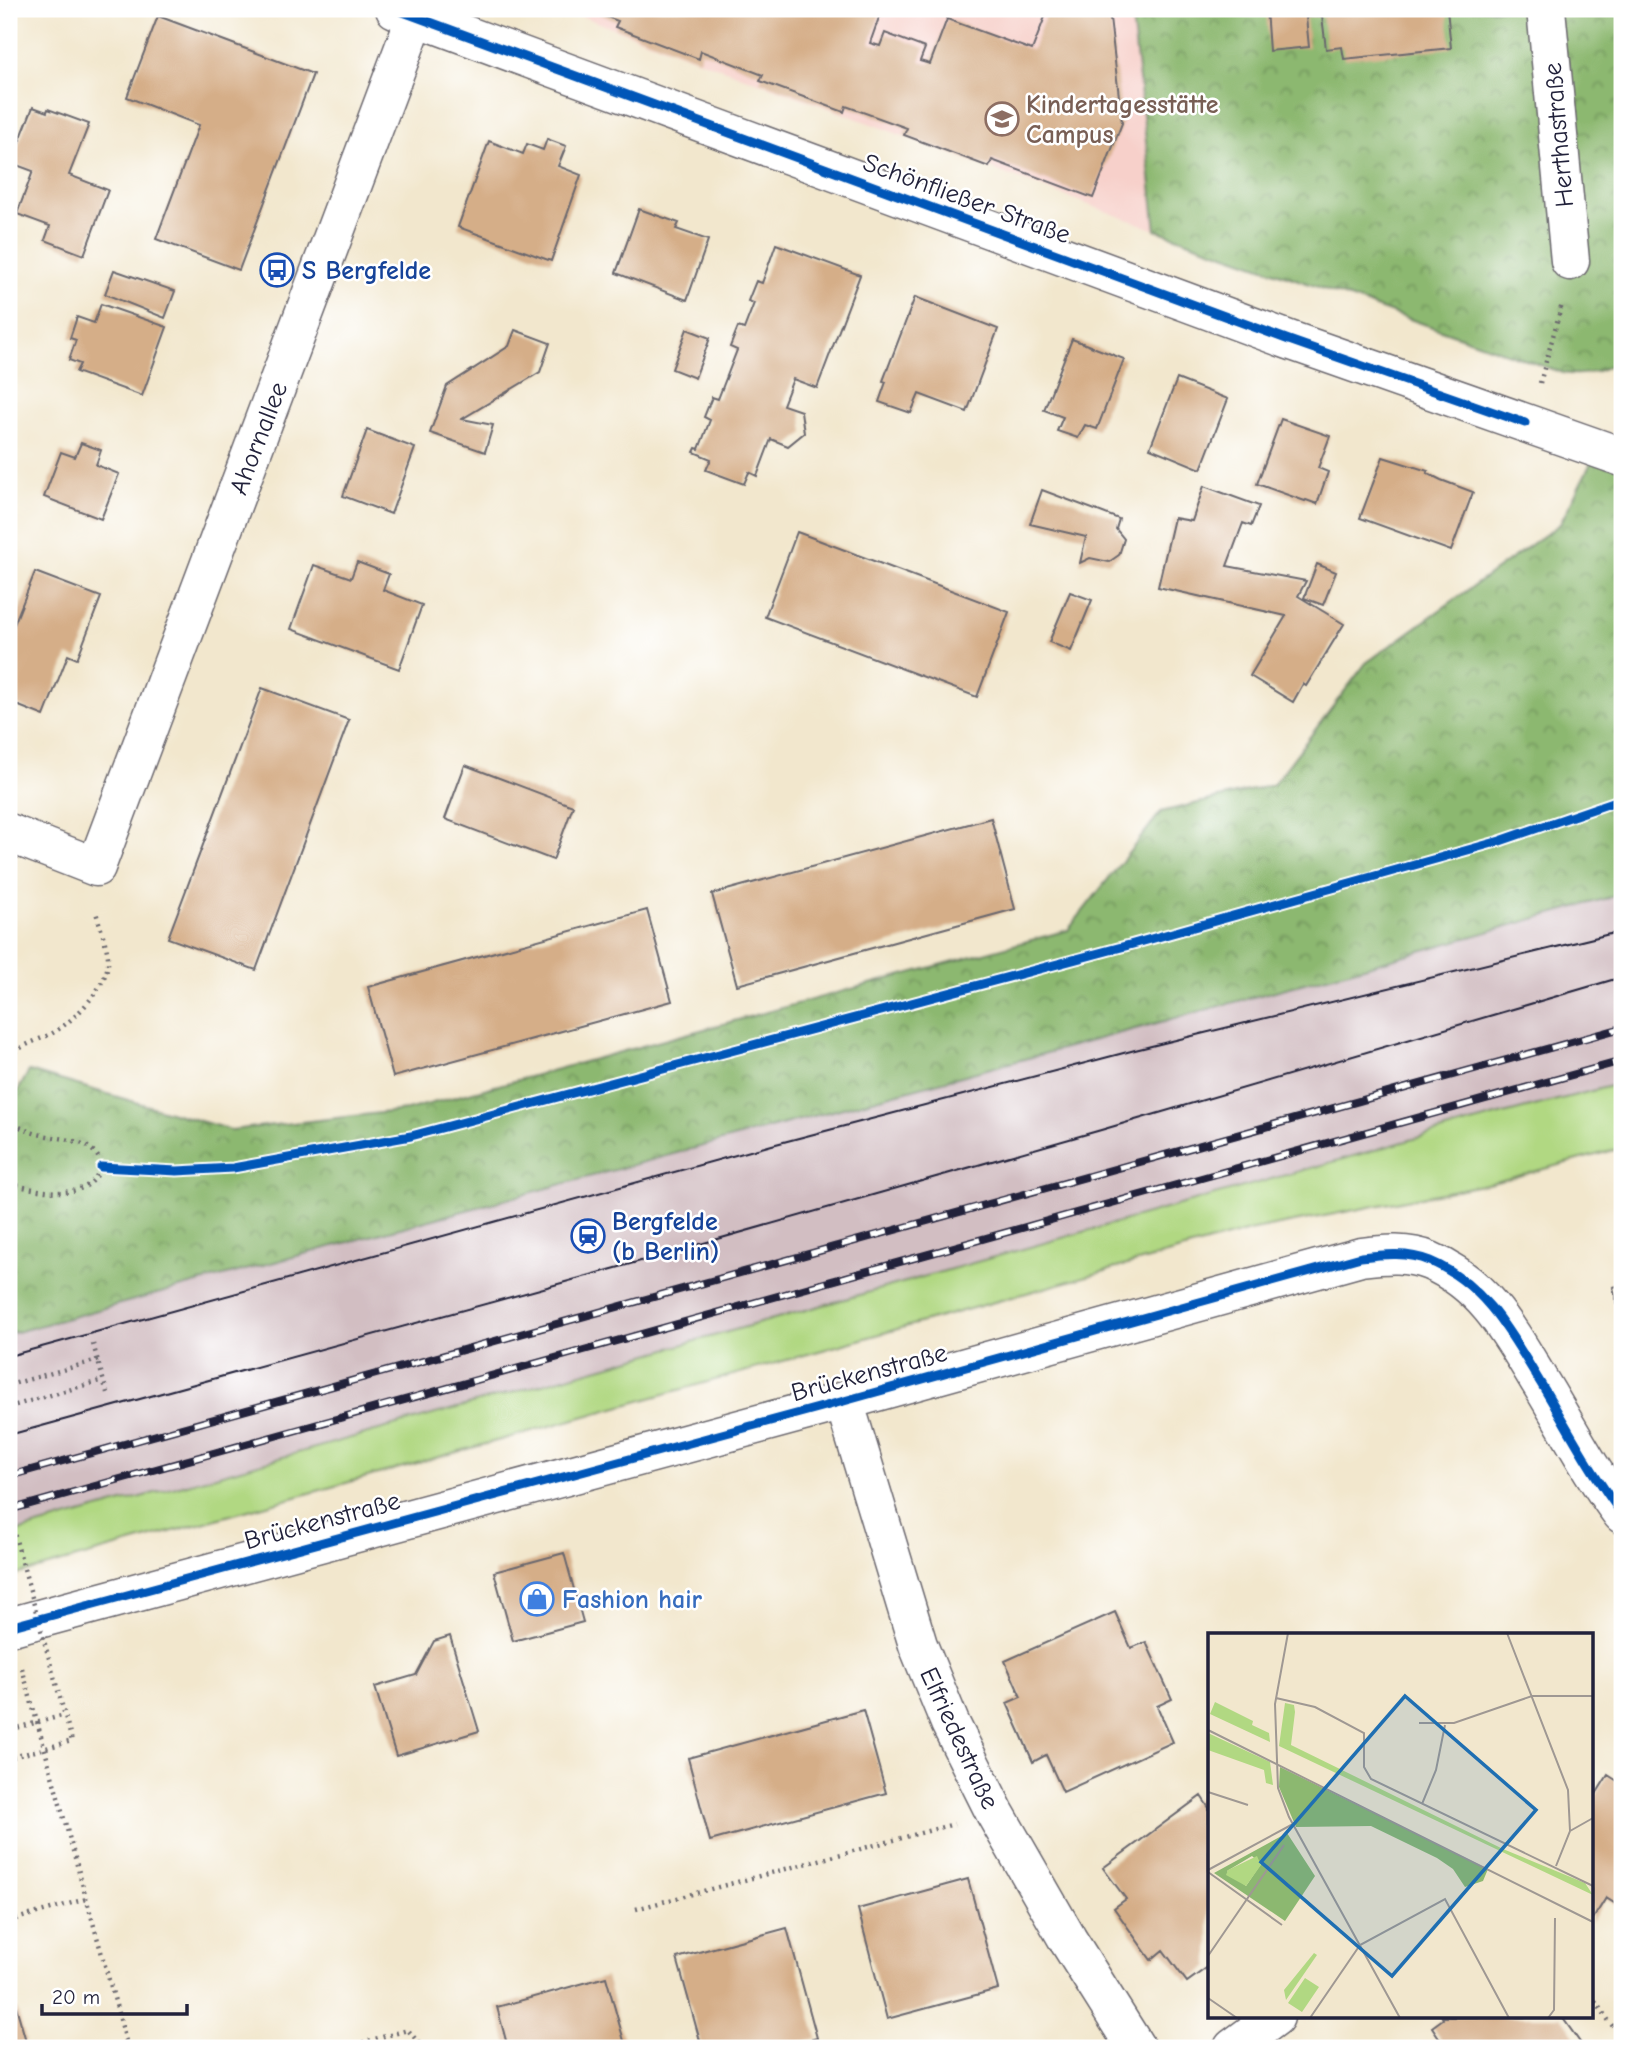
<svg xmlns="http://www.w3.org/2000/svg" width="1631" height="2057" viewBox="0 0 1631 2057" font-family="'Comic Neue',sans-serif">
<defs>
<pattern id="forest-crowns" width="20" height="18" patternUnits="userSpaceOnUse" patternTransform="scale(1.75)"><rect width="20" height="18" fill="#8cb870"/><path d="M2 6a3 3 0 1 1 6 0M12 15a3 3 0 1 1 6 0" fill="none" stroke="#72955d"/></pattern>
</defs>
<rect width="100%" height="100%" fill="#fff"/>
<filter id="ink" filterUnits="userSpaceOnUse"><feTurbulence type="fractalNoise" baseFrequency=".0143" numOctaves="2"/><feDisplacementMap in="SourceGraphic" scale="14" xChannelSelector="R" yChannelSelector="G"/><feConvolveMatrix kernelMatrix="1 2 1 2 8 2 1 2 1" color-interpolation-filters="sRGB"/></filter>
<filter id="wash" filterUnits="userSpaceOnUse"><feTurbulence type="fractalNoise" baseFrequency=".00686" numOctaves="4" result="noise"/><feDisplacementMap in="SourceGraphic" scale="28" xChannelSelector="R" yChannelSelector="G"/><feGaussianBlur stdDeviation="1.57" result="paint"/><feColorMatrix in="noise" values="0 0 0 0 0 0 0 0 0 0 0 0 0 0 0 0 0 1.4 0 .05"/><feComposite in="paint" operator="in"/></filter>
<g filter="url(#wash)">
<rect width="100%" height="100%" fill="#f2e7cd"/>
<path fill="#f7d0ca" d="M562,9H1131L1156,230Z"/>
<path fill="#d2bec2" d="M1622,894V1083L1492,1117L9,1534V1334L1360,968Z"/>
<path fill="#b1d882" stroke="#6a7d5e" stroke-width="2" d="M1622,1083V1148L1492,1183L1249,1231L9,1577V1534L1492,1117Z"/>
<path fill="url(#forest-crowns)" stroke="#576d56" stroke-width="2" d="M1131,9H1622V358C1604,371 1586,377 1563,373L1156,230Z
M1594,457L1622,468V894L1360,968L9,1334V1107L29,1071L231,1130L407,1110L1068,930L1161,812L1273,785L1366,663L1560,524Z"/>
<g id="blocks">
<path fill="#d5ae88" d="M586,9H780L786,11L787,9H882L870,43L880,46L885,33L925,48L920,61L930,64L947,19L1032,50L1048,9H1109L1122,123L1093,198L992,160L989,167L904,135L907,128L846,106L844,112L760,81L763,75L701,51L699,59L615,27L618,21Z
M1266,9H1447L1451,48L1344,59L1342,47L1326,49L1322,16L1306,17L1309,47L1269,51Z
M158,16L313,74L239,270L156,239L199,125L127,97Z
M33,107L47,112L48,109L89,124L69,175L108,190L84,255L45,240L50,226L17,214L33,171L11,163Z
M547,139L566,146L558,166L581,175L551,261L458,227L489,141L523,154L527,144L543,150Z
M639,209L679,223L676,229L708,240L687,300L616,273Z
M776,244L860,275L817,388L793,379L783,405L801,411L804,433L788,446L771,439L757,476L749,472L744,484L706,470L711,459L694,452L696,448L699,449L710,420L704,417L712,397L718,399L737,350L730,347L738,327L744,329L754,303L748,301L756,281L762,283Z
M114,270L175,291L165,318L105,294Z
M915,297L998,329L967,412L919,394L911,413L879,402L886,382L883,381Z
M101,304L167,327L142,396L76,372L80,364L69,360L76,340L70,338L77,317L94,323Z
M687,329L710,338L695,378L672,369Z
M515,330L550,343L540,372L462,419L493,425L485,452L430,433L447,386L509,346Z
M1072,339L1124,359L1097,429L1085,425L1078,438L1057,431L1063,417L1044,410Z
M1177,379L1228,399L1201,469L1150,448Z
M1281,419L1330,436L1318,468L1328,472L1317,504L1306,500L1305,501L1257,484Z
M367,430L415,448L391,514L343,496Z
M81,443L101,450L96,465L119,474L101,519L44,497L61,452L75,457Z
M1383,457L1428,471L1427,473L1441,480L1473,492L1451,551L1360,518Z
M1204,486L1259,506L1251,526L1243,523L1227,566L1306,581L1298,596L1344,624L1306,686L1303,684L1293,702L1250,676L1286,616L1158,587L1174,518L1192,521Z
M1042,490L1119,519L1116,529L1124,539L1119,555L1109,562L1090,558L1080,563L1086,537L1030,524Z
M797,532L1009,612L977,697L765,617Z
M357,562L389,574L383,590L422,605L399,669L291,629L314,565L351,578Z
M1317,564L1336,572L1323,605L1304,598Z
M35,572L101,597L77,659L68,655L44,716L9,702V631L11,632Z
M1070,592L1092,600L1071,651L1049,642Z
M262,688L349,720L256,970L168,938Z
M465,765L573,806L553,860L445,819Z
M991,818L1015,909L737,985L712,894Z
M647,910L672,1001L393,1077L368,987Z
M1622,1285V1320H1621L1613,1287Z
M564,1553L583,1622L513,1641L494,1572Z
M1115,1612L1131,1648L1146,1642L1172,1699L1157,1706L1173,1742L1063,1792L1046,1755L1033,1762L1020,1732L1007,1703L1021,1697L1005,1661Z
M450,1636L479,1731L396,1756L375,1687L416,1675L434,1641Z
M863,1710L886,1793L710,1841L688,1758Z
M1608,1775L1622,1784V1908L1606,1898L1591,1922V1802Z
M1201,1796L1209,1808V1966L1187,1982L1163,1950L1151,1960L1114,1908L1126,1899L1103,1868Z
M968,1879L998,1989L887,2019L858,1909Z
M787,1928L817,2038L779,2048H702L677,1958Z
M606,1977L626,2048H508L497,2007Z
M9,1982L26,2041L9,2046Z
M1442,2017H1562L1584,2048H1446L1432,2027L1443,2019Z"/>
</g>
</g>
<g filter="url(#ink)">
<use href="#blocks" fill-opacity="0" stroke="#6b676e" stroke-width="2"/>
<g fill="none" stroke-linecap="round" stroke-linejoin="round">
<defs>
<path id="minor" d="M1546,9L1570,261
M9,833L96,867L416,16L415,9
M844,1401L918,1645L950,1723L995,1813L1068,1940L1136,2048
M9,1627L844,1401L1361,1257C1385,1254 1408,1252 1430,1261C1485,1284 1511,1334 1540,1382C1567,1426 1591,1473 1622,1514
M1233,2048L1275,2017"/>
<path id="major" d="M395,9L1289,340L1622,457"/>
</defs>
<use href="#minor" stroke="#6b676e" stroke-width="41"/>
<use href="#major" stroke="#6b676e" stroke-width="41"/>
<path stroke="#6b676e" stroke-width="4.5" stroke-dasharray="2 5" stroke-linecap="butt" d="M1540,383L1562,304
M9,1056C22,1045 36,1041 51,1034C73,1022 105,989 108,964C110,953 99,924 96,912
M9,1118C33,1145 76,1130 96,1154C101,1160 102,1166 98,1173C84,1203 33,1190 9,1183
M93,1344L108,1396
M9,1385L98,1360
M9,1407L103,1380
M22,1668L128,2048
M9,1703L16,1728L65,1715
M9,1904L13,1919
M636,1909L954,1824
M9,1921L86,1899
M1591,1996L1622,2039
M342,2048L408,2030L423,2048"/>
<use href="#minor" stroke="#fff" stroke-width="38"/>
<use href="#major" stroke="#fff" stroke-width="38"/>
<path stroke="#22223b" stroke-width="2" d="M9,1356L772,1145L1135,1050L1622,931
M9,1435L616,1268L1101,1130L1622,977"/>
<defs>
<path id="rail" d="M9,1476L1622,1028
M9,1510L1622,1061"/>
</defs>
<use href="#rail" stroke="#22223b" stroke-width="8"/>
<use href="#rail" stroke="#fff" stroke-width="5" stroke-dasharray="16" stroke-linecap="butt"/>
<path stroke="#6b676e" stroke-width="4.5" stroke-dasharray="2 5" stroke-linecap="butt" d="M9,1515L72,1741L9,1758"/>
<defs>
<path id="cycleway" d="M395,9L1289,340L1525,423
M101,1167L177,1171L233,1168L411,1136L1133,944L1500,841L1622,799
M9,1627L844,1401L1361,1257C1385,1254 1408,1252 1430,1261C1485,1284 1511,1334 1540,1382C1567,1426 1591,1473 1622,1514"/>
</defs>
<use href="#cycleway" stroke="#fff" stroke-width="13"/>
<use href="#cycleway" stroke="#0057b8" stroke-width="9"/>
</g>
</g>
<defs>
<symbol id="school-ring" viewBox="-11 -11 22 22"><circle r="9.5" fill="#fff" stroke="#8d6e63" stroke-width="1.5"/><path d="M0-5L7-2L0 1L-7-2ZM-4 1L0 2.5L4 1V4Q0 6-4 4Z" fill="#8d6e63"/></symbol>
<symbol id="bus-ring" viewBox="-11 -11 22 22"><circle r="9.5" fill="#fff" stroke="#1a4fb4" stroke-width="1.5"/><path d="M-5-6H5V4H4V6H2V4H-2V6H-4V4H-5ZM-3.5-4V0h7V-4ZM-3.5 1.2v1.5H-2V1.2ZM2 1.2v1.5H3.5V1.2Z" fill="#1a4fb4"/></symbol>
<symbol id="station-ring" viewBox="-11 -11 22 22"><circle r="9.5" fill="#fff" stroke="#1a4fb4" stroke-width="1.5"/><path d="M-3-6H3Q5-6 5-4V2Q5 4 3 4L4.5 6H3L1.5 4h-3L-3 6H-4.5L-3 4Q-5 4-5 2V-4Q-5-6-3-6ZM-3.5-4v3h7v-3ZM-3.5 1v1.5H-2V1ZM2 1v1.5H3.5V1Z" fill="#1a4fb4"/></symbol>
<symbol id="shop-ring" viewBox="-11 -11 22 22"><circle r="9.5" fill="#fff" stroke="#3f7fe0" stroke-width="1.5"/><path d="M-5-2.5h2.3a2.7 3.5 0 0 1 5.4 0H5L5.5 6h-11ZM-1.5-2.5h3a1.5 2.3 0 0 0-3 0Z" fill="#3f7fe0"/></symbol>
</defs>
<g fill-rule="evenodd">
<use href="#school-ring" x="983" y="100" width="38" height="38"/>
<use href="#bus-ring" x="258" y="251" width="38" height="38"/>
<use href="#station-ring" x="569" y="1217" width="38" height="38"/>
<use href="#shop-ring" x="518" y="1580" width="38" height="38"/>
</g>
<g text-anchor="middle" stroke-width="5" stroke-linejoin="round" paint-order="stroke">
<g font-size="26" font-weight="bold" fill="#785e54" stroke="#fff" text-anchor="start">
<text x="1026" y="113">Kindertagesstätte<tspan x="1026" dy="30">Campus</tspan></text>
</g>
<g font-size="26" fill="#22223b" stroke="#fff">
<text transform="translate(1558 135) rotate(-95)" y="9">Herthastraße</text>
<text transform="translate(967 198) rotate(20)" y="9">Schönfließer Straße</text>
<text transform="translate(258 438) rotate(-69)" y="9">Ahornallee</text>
<text transform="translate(869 1372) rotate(-15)" y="9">Brückenstraße</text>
<text transform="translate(322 1520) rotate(-15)" y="9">Brückenstraße</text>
<text transform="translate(960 1738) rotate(65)" y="9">Elfriedestraße</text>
</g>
<g font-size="26" font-weight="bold" fill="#164399" stroke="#fff" text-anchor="start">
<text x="302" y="279">S Bergfelde</text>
<text x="612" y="1230">Bergfelde<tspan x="612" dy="30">(b Berlin)</tspan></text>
</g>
<g font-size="26" font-weight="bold" fill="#366cbe" stroke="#fff" text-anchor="start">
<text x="562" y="1608">Fashion hair</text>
</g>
</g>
<g transform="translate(1208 1633)">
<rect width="385" height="385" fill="#f2e7cd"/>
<path d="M7,69L45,88L44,92L61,100L62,109L2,81ZM77,70L86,72L87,79L83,112L295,216L377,250L385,262L71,113ZM0,100L62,129L65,152L58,150L56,137L0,117ZM106,320L109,322L78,367L76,357ZM97,345L111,354L94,379L80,370Z" fill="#b1d882"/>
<path d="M72,134L280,236L275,248L257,254L245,236L229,225L163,193L88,194L71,154ZM79,200L107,243L77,288L6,240ZM44,223L53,231L38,253L19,238Z" fill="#8cb870" fill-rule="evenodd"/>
<path d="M49,223L53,232L38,253L18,242L20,237Z" fill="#b1d882"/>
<path fill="none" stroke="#9f9893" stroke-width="2" d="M80,0L67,71L70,155L81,184L192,385M299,0L360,157L362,198L348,233M68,65L107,74L156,100V134L163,146L385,253M211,90H246L324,63H385M0,97L385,289M0,159L40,172M214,171L228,137L237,92M362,198L385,185M0,237L85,191M0,239L74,292M0,323L76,212M0,365L29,385M102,385L152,312L237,266L301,385M340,385L346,377L347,285"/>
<path fill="#1f6fb2" fill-opacity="0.15" stroke="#1f6fb2" stroke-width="3.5" d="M197,63L328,177L184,343L53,229Z"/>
<rect width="385" height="385" fill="none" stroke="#22223b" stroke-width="3.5"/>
</g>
<rect width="1631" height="2057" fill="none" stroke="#fff" stroke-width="35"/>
<path d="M42 2004v10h145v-10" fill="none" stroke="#22223b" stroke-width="3.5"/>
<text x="52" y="2004" font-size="21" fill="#22223b" stroke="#ffffff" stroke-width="5" paint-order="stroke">20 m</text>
</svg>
